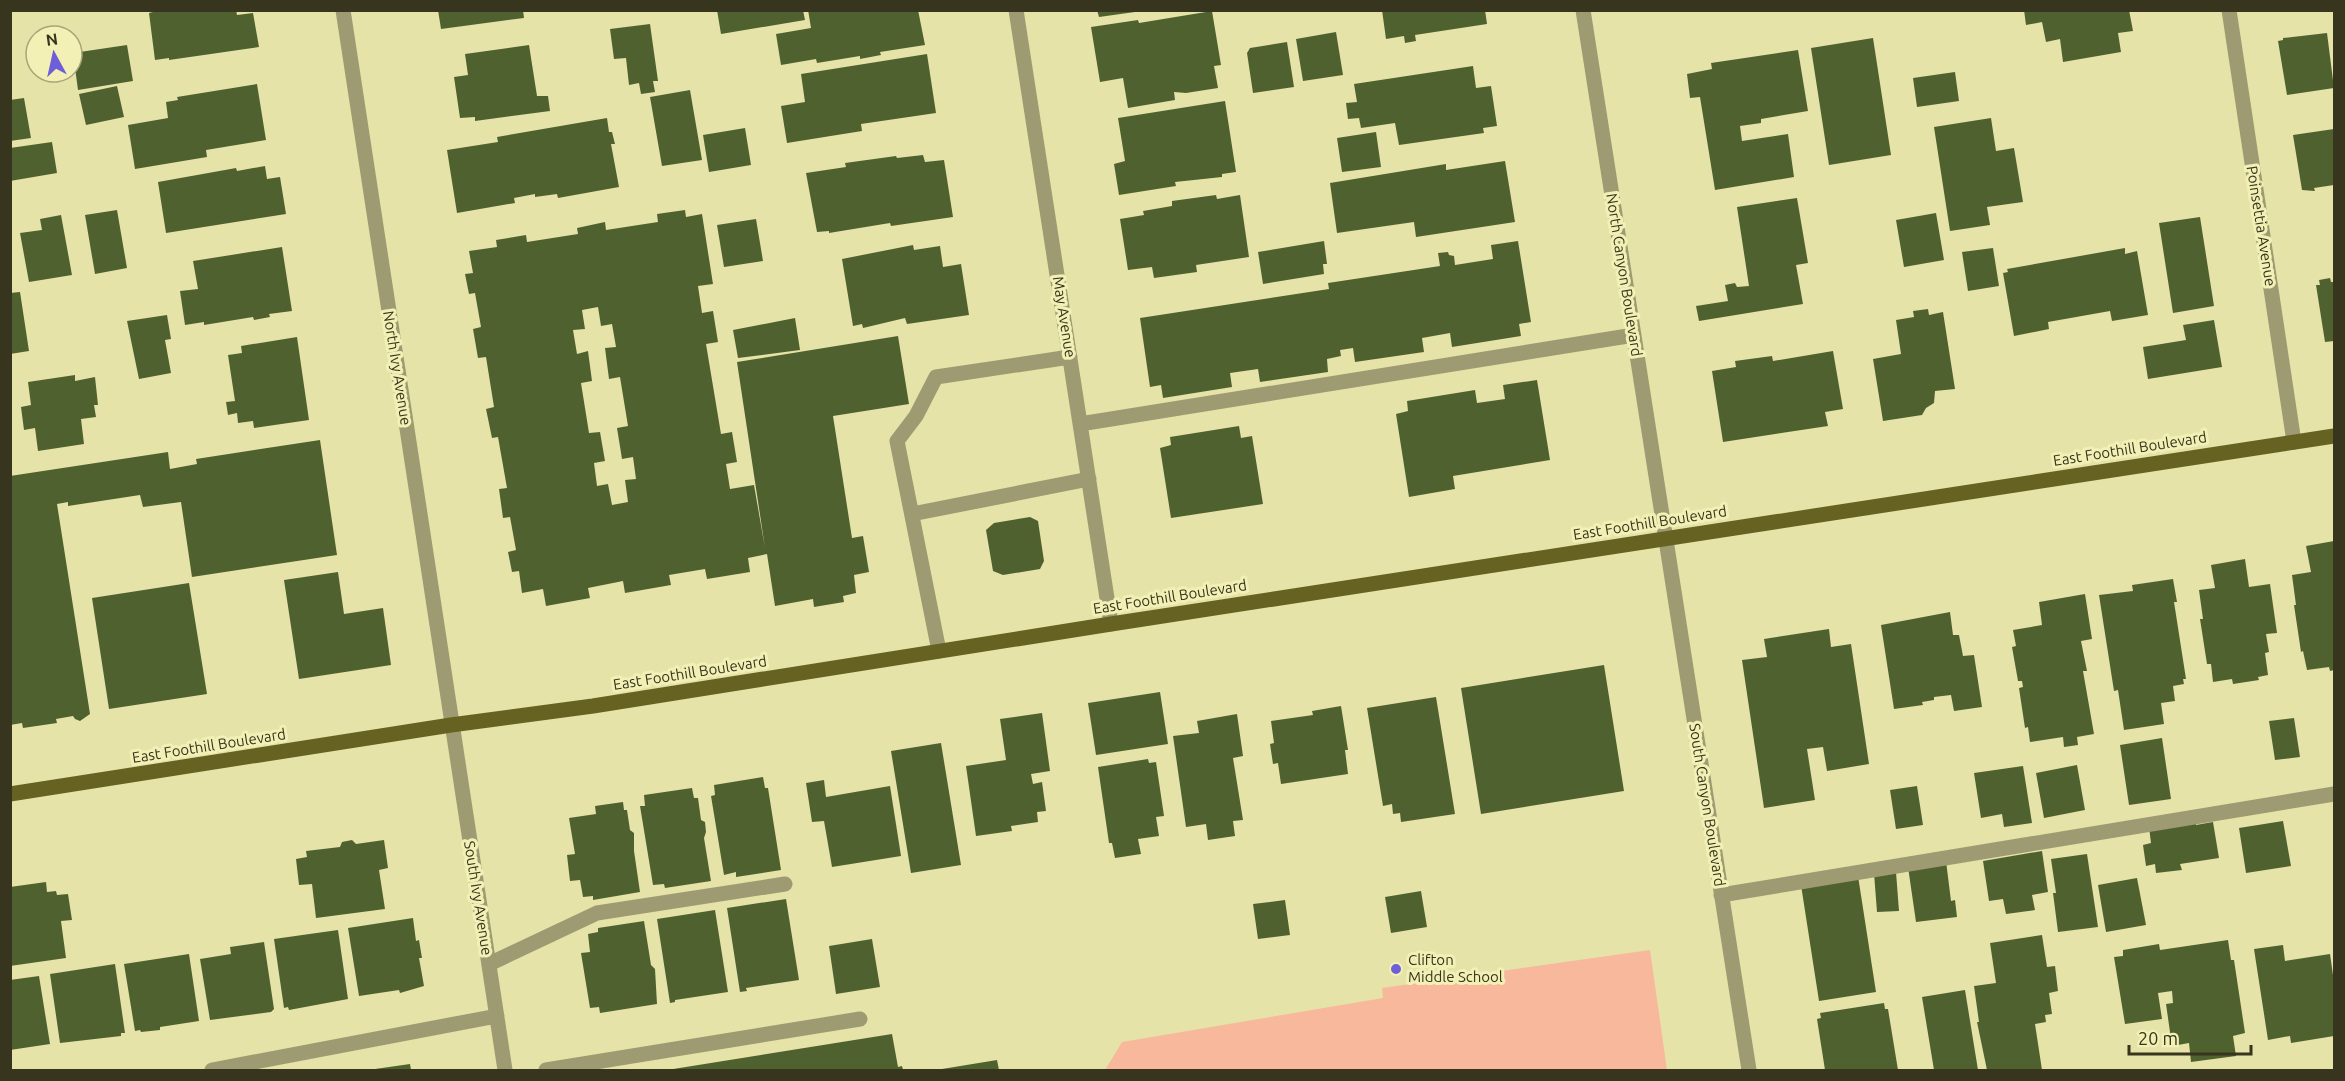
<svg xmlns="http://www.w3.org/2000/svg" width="2345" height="1081" viewBox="0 0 2345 1081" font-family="Ubuntu,sans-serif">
<rect width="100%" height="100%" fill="#e6e3a9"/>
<path fill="#f8b89c" d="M1650,950L1667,1070H1105L1122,1042L1383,998L1382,988Z"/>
<path fill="#506130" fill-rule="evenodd" d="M161,10H236L237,15L253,13L259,47L169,60V58L155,60L149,13Z
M438,10H523L524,18L441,29Z
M717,10H803L805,20L721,34Z
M808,10H918L925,45L880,52L881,55L860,59V56L817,63L816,59L781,65L776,34L811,28Z
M1097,10H1135V12L1099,17Z
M1382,10H1485L1487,24L1415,35L1416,41L1405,43L1404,36L1386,39Z
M2024,10H2129L2133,31L2118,33L2121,52L2063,62L2060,39L2046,42L2042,22L2026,25Z
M1212,11L1221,65L1214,66L1218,88L1186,93L1174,92L1175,100L1128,108L1123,78L1100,82L1091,27L1138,20L1139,23Z
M650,24L658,81H653L655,92L641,94L639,83L629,85L626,58L614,59L610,29Z
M1336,32L1343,75L1303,81L1296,39Z
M2327,33L2334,88L2287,95L2278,41L2283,40V38Z
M1873,38L1891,155L1829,165L1811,48Z
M1287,42L1294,87L1253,93L1247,53L1250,48Z
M127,45L133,81L78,90L73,53Z
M529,45L537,96H548L550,111L475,121V117L460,118L454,77L468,75L465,54Z
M1798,50L1808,111L1761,119V123L1740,126L1742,141L1788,134L1794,177L1715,190L1700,97L1690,98L1687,74L1712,69L1711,63Z
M927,54L936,113L861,124L862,131L787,143L781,106L805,102L801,74Z
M1473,66L1476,88L1491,86L1497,126L1483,128L1484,133L1399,145L1395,123L1361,128L1359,118L1348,119L1346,103L1357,102L1354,84Z
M1955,72L1959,101L1917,107L1913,78Z
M257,84L266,140L206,150L207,157L135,169L128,125L168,118L166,102L178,100L177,97Z
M117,86L124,117L86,125L79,94Z
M690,90L702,160L662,166L650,97Z
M24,98L31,138L10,141V100Z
M1225,101L1236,172L1222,174V177L1175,182L1176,186L1119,195L1114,164L1125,161L1118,118Z
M607,118L609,132H612L615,144H611L619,187L558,198L557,194L535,197V194L514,198L515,203L457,213L447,150L498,142L497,137Z
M1991,118L1996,151L2014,148L2023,202L1987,207L1990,225L1950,231L1934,127Z
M745,128L751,165L709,172L703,135Z
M2334,129V185L2314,188L2315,191L2302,190L2293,135Z
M1376,132L1381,167L1342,172L1337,138Z
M52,142L57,173L10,181V148Z
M923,155L925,162L944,160L953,217L891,226L890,223L829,233V231L817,232L806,173L846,167L845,163L896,156L897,158Z
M1505,161L1515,222L1416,237L1414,222L1337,233L1330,183L1446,164V170Z
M265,166L267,179L280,177L286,214L166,233L158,182L225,170L236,168L237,171Z
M1216,195L1217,199L1240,195L1249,257L1196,265L1197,272L1154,278L1152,267L1128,270L1120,219L1144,215L1143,211L1172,206V201Z
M1797,198L1808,263L1796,265L1803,304L1699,321L1696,306L1728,301L1725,285L1735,283L1737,287L1749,286L1737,207Z
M117,210L127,268L95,274L85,215Z
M685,210L686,217L702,214L713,284L698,286L702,313L713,311L718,342L706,344L721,434L732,432L737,462L726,464L730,489L754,485L765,548L737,362L898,336L909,404L833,416L852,538L863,536L869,572L854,575L856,593L843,596L844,602L814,607L813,599L775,606L767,554L748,558L750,572L707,579L705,569L669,575L671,585L625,593L623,581L588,588L590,598L546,606L543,589L522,593L519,571L512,572L508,552L516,550L510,517L503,518L499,489L507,488L498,437L492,438L486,409L494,407L486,357L478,358L473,329L481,327L475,293L469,294L465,274L473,273L469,251L497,247L496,240L526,235L527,242L578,234L577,228L605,222L606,230L658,222L657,214ZM598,307L601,326L612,324L616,347L605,348L609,379L620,377L628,426L617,428L622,459L633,457L636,479L625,480L628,502L612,505L608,484L597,486L594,463L605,461L600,432L589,433L581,383L592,381L588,351L577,354L573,330L585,329L582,310Z
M1936,213L1944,260L1904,267L1896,220Z
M61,215L72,275L29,282L20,233L42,230L40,219Z
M2200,217L2214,306L2173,313L2159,223Z
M756,219L763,261L724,267L717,225Z
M1324,241L1327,264H1323L1324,274L1263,284L1258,252Z
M1518,241L1531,322L1519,324L1521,336L1452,347L1450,333L1422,338L1424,352L1355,362L1353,348L1340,350L1341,356L1327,359L1328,372L1260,382L1258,369L1230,373L1232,387L1163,398L1161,385L1150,387L1140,318L1329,289L1328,283L1440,266L1438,253L1448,252L1449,255L1454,256L1455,265L1493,259L1491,245Z
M913,245L914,250L940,246L943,267L961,264L969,315L907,324L905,318L863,328L862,324L853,326L842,259Z
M282,247L292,311L269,314L270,317L254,320L253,317L204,325V322L185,325L180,291L198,289L193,261Z
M1993,248L1999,286L1968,291L1962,252Z
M2125,248V254L2137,251L2148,315L2112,321L2110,311L2048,322L2049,329L2014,336L2003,273L2008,272L2007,269Z
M2330,278L2331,282H2334V341L2325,342L2316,285H2320L2319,280Z
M20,292L29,351L10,354V293Z
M1928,309L1929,315L1943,312L1955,389L1935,391L1934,403L1926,408L1922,415L1883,421L1873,359L1901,354L1896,320L1914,317L1913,311Z
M167,315L171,339L165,340L171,373L139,379L127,321Z
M795,318L800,350L738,358L733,330Z
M2214,320L2222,367L2148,379L2143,347L2186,340L2183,325Z
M297,337L309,420L254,428L253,421L238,423L237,413L228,415L226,402L235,401L228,355L242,353L241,346Z
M1833,351L1843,409L1825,412L1828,426L1723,442L1712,371L1736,367L1735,361L1772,356L1773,361Z
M75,375V381L95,377L98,405H94L96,417L81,419L84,444L38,451L35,428L24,430L21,407L31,405L28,382Z
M1537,380L1550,460L1453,476L1455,489L1409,497L1396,414L1408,411L1407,401L1475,390L1477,403L1505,399L1503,385Z
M1239,426L1241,438L1252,436L1263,504L1171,518L1160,448L1171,445L1170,437Z
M320,440L337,555L192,577L181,502L143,507L140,495L68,506V502L57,504L90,714L80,721L75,719L73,716L56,719L57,723L23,728L22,723L10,725V476L168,452L170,469L197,464L196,459Z
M1030,517L1038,521L1044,561L1040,569L1003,575L993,571L986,530L994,523Z
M2334,541V670L2330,671L2329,667L2307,670L2303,651L2301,652L2294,605H2296L2292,575L2311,572L2306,546Z
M2245,559L2249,587L2270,584L2277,633L2266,634L2269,652L2265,653L2268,675L2258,677L2259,680L2233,684L2232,679L2213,682L2211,664H2207L2200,619H2203L2199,590L2215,588L2211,565Z
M338,572L344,614L383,608L391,665L299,679L284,580Z
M2173,579L2177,602H2174L2186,679H2183L2184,684L2173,686L2175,701L2161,703L2164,724L2124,730L2118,690L2114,691L2099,595L2133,591L2132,585Z
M189,583L207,694L109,709L92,598Z
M2085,594L2092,639L2081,641L2087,671H2083L2094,734L2077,737L2078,745L2064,747L2063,737L2030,742L2028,727L2025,728L2019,688L2023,687L2022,681H2018L2012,647L2016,646L2013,630L2042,625L2039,602Z
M1950,612L1953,635H1959L1963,656L1974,655L1982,707L1954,711L1951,695L1934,697V700L1922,702L1923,705L1894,709L1881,625Z
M1829,629L1831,647L1851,644L1869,764L1827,771L1823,747L1807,749L1815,800L1764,808L1742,660L1767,657L1764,639Z
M1604,665L1624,791L1481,814L1461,688Z
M1160,692L1168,744L1096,755L1088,703Z
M1436,697L1455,814L1401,822L1400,813L1393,814L1392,804L1383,806L1367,708Z
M1341,706L1348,750H1345L1348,774L1281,784L1278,763L1273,764L1270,744L1274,743L1271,721L1313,715L1312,711Z
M1042,713L1050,771L1031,774L1033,784L1042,782L1046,811L1037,812L1038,822L1011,826L1012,831L976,836L966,766L1006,760L1000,719Z
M1237,714L1243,756L1233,758L1243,820L1233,821L1235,836L1208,840L1206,824L1186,827L1173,736L1199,733L1197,721Z
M2294,718L2300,757L2275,760L2269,721Z
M2162,738L2171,799L2129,805L2120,745Z
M941,743L961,865L911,873L891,751Z
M1148,759L1149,763L1156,762L1164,816L1156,817L1159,836L1138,839L1141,854L1115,858L1112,843H1109L1098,767Z
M2077,765L2085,810L2044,818L2036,773Z
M2023,766L2032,823L2004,827L2002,814L1981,818L1974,773Z
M763,777L765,788H768L781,870L736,877V872L724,875L711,796L715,795L714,785Z
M824,780L826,797L890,786L901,856L832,867L824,821L812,822L806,783Z
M1917,786L1923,825L1896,829L1890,790Z
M692,788L694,798H698L701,820L705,822L706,832L704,838L711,881L665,888L664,884L653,885L640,806H645L644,795Z
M623,802L624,810H627L630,830L634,833V851L640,892L593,900V896L583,897L580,880L570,881L567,855L575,854L569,818L596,814L595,806Z
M2195,820L2196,825L2213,822L2219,858L2180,864L2182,870L2156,873L2155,864L2146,866L2143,845L2151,843L2149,827Z
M2283,821L2291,866L2246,873L2239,828Z
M352,840L356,844L384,840L388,868L379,870L385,909L316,918L312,884L299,885L296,859L307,857L306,851L340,847L342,842Z
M2042,851L2048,892L2032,895L2035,910L2006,914L2003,899L1989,901L1983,861Z
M2087,854L2098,927L2058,932L2053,893H2056L2051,859Z
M1946,861L1951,901L1955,900L1957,917L1916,922L1908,867Z
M1896,872L1899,911L1877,912L1874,873Z
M1858,876L1876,992L1819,1001L1801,885Z
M2137,878L2146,925L2106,932L2098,885Z
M46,882L47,892L56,891L57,895L68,894L72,920L61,921L66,958L10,966V887Z
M1421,891L1427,927L1391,933L1385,897Z
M786,899L799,980L746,988L747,991L740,992L727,908Z
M1285,900L1290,935L1258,939L1253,904Z
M715,910L728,992L675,1000V1002L670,1003L657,919Z
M413,918L416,941L419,940L422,958H419L424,986L400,993L399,990L359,996L348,928Z
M644,921L651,965L655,969L657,1004L600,1013L599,1007L590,1008L581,953L590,952L588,934L598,932V928Z
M338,930L348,999L289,1010L288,1007L284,1008L274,939Z
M2042,935L2047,967L2055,966L2058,991L2049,993L2052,1014L2045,1015L2046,1022L2035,1024L2042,1070H1987L1977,1022H1979L1974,986L1996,983L1990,943Z
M872,939L880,987L836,994L829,946Z
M2228,940L2231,960H2234L2245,1033L2233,1036L2236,1056L2191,1062L2189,1043L2172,1046L2166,1004L2173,1003L2172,991L2158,993L2162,1019L2125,1024L2114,957L2123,956V950L2159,944L2160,950Z
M264,942L274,1009L271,1012L210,1020L200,959L231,954L230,947Z
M2283,945L2285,961L2330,954L2334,982V1036L2291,1043L2290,1036L2268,1040L2254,949Z
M189,954L199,1021L160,1027V1030L141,1032L140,1030L135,1031L124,964Z
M115,964L125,1033H121V1036L60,1043L50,974Z
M39,976L50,1044L10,1050V980Z
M1965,990L1978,1070H1934L1922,997Z
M1884,1003L1885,1009H1888L1898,1070H1825L1817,1019L1821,1018L1820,1013Z
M892,1034L898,1067L902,1066L903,1070H667Z
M997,1060L999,1070H942V1069Z
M410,1064L411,1070H375V1069Z"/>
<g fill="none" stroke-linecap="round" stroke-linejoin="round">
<path stroke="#9e9b73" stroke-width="15" d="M343,10L505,1070
M1016,10L1111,624
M1583,10L1749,1070
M2229,10L2294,442
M1080,424L1634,335
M912,514L1089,479
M939,651L897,441L916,416L936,377L1070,357
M1721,895L2334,794
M489,964L597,913L785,884
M212,1070L497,1016
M546,1070L860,1019"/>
<path stroke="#666221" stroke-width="15" d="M10,794L451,725L593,706L1111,624L2334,436"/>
</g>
<circle fill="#6e5ed8" stroke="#f3f0b6" stroke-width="2" cx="1396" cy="969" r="6"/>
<g text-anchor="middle" stroke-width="6" stroke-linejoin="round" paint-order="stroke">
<g font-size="15" fill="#37351e" stroke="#f3f0b6">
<text transform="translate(2261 226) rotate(81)" y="5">Poinsettia Avenue</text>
<text transform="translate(1624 275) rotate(81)" y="5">North Canyon Boulevard</text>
<text transform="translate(1064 317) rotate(81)" y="5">May Avenue</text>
<text transform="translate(397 368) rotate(81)" y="5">North Ivy Avenue</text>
<text transform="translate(2130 449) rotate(-9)" y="5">East Foothill Boulevard</text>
<text transform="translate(1650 523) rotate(-9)" y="5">East Foothill Boulevard</text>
<text transform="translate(1170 597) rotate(-9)" y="5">East Foothill Boulevard</text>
<text transform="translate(690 673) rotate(-9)" y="5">East Foothill Boulevard</text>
<text transform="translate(209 746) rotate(-9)" y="5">East Foothill Boulevard</text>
<text transform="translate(1707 805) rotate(81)" y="5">South Canyon Boulevard</text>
<text transform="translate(478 898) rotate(81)" y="5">South Ivy Avenue</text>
</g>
<g font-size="15" fill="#37351e" stroke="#f3f0b6" text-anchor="start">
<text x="1408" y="965">Clifton<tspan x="1408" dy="17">Middle School</tspan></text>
</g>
</g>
<rect width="2345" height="1081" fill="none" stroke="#37351e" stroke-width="24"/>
<g transform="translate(54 54) rotate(352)"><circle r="28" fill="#f3f0b6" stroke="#a8a579" stroke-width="1.5"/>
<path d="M0-4.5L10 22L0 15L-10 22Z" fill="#6e5ed8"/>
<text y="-9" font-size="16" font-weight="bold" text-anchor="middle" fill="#37351e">N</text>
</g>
<path d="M2129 1045v9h122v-9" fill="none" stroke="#37351e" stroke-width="3"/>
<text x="2138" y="1045" font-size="18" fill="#37351e" stroke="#f3f0b6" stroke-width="4.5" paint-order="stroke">20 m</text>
</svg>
